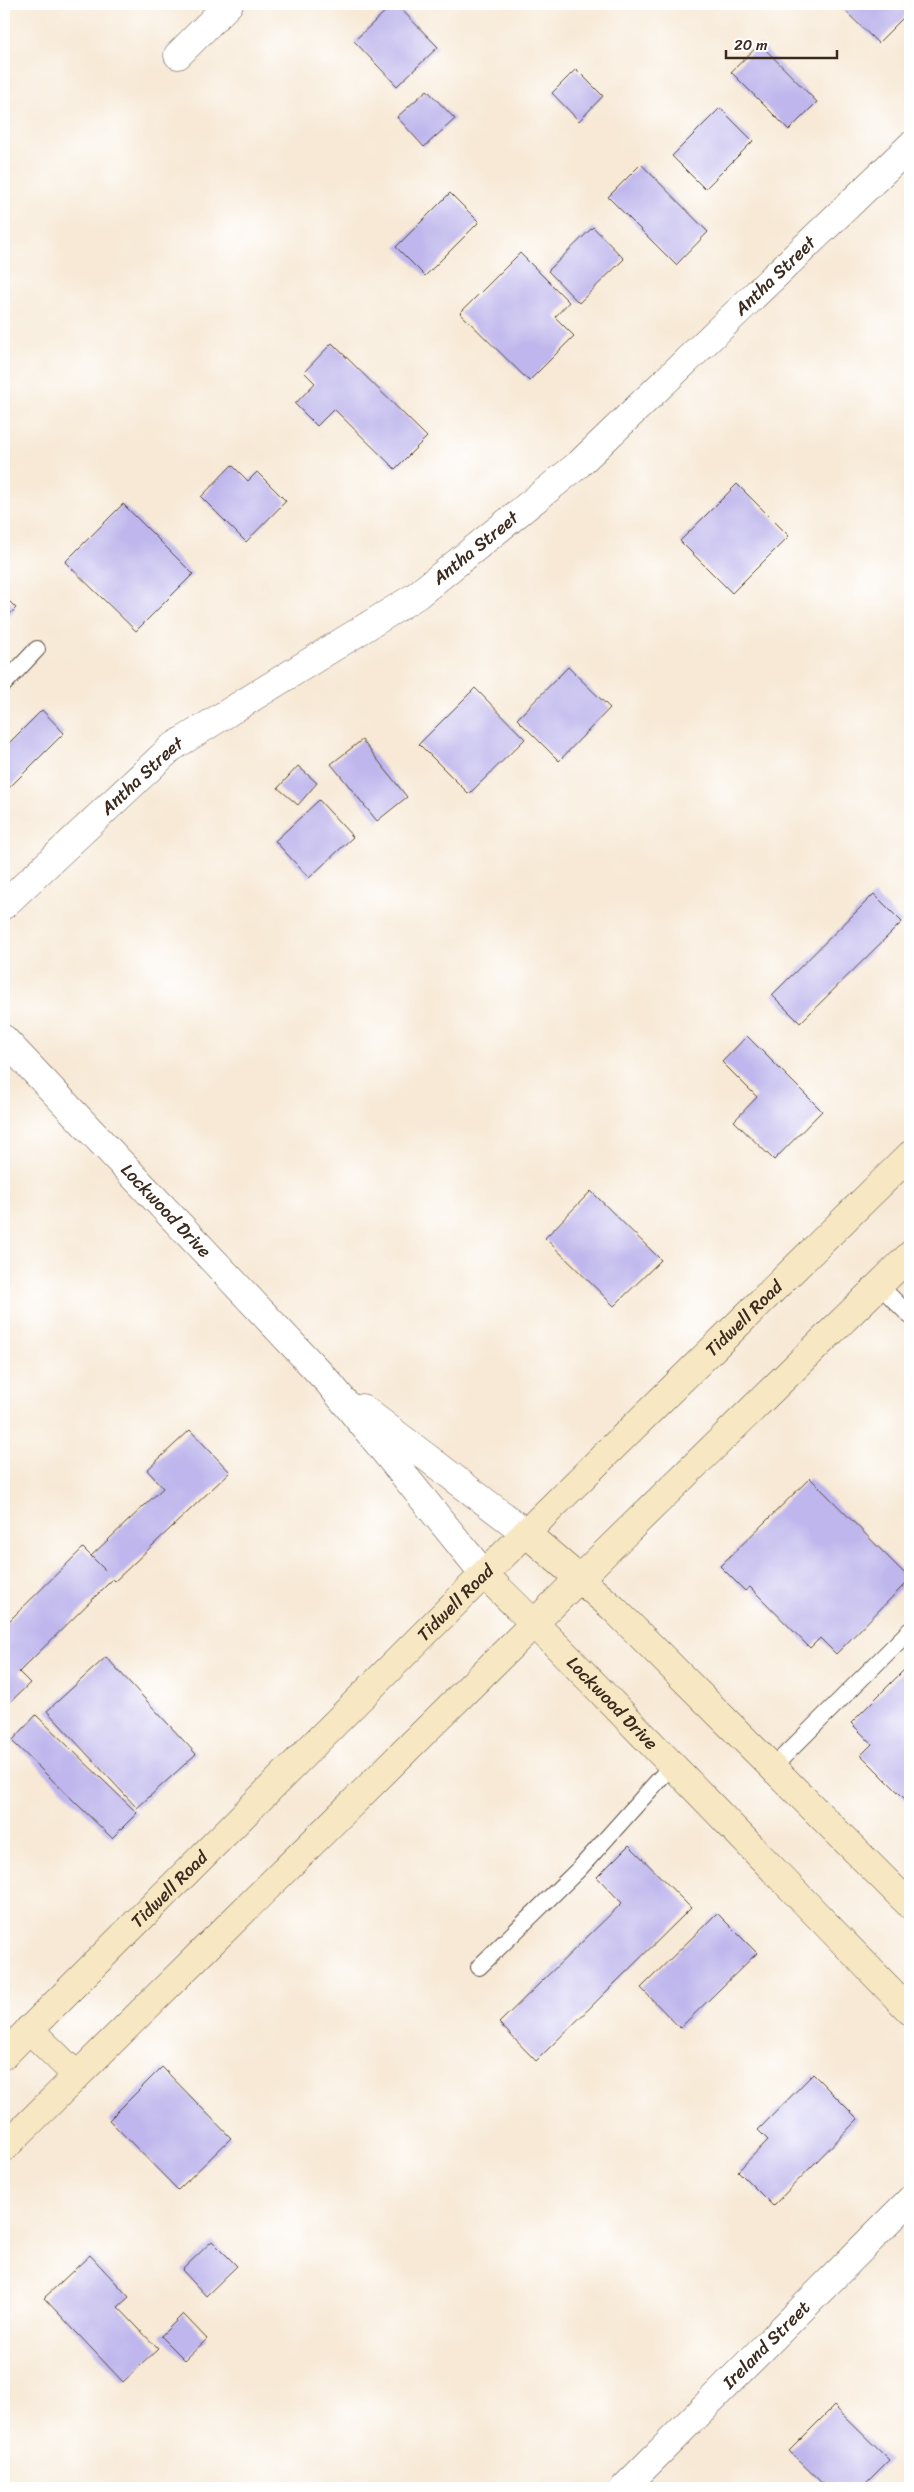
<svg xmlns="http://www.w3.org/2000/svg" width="914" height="2492" viewBox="0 0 914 2492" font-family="Sriracha,sans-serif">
<rect width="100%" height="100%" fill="#fff"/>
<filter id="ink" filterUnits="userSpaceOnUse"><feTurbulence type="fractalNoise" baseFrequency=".02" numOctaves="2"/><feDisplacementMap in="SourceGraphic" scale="10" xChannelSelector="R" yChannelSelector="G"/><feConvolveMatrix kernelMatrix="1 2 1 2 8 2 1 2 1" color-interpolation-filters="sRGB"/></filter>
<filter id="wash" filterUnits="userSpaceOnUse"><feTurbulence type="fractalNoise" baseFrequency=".0096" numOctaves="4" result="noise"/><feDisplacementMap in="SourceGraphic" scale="20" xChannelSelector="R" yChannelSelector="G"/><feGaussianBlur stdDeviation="1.12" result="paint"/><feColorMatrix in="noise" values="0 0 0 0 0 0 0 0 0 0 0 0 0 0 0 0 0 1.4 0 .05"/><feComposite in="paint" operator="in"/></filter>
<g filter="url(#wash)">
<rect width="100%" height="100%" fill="#f7e9d6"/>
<g id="blocks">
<path fill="#beb6ec" d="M393,4H396L438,47L397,86L354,41Z
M838,4H910V11L878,43Z
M760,44L817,102L789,130L731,72Z
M576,69L603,96L579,121L552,93Z
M427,90L455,119L424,147L397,117Z
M720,108L753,141L705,189L672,156Z
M641,164L708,232L676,265L608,197Z
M450,193L479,222L425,276L396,247Z
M593,227L624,259L579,303L548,271Z
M520,253L569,302L555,317L574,336L529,381L460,313Z
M332,343L427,437L395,469L334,409L317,426L295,404L315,383L304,372Z
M232,465L248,481L257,472L286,501L246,542L201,497Z
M737,484L789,536L732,593L680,541Z
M123,504L193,574L136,631L65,562Z
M4,596L16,608L4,620Z
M568,667L610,708L559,761L517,719Z
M475,688L525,739L469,794L419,744Z
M42,710L64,733L4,793V748Z
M362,740L407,797L377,821L331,764Z
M298,766L317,783L298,805L278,788Z
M319,800L353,837L309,878L275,841Z
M874,894L902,922L800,1023L772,995Z
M747,1036L822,1111L774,1160L734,1121L757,1097L722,1062Z
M591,1191L661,1260L614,1306L545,1238Z
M190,1430L230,1472L115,1581L113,1579L19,1672L30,1683L4,1708V1626L83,1548L105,1570L91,1556L163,1488L147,1470Z
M810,1478L910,1579L836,1654L820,1638L810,1648L750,1587L745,1591L720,1566Z
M106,1657L196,1754L137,1808L47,1711Z
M910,1664V1804L861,1755L872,1744L851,1723Z
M36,1715L137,1813L112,1838L12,1741Z
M629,1845L691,1908L536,2061L499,2023L622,1903L597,1877Z
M717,1913L757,1953L680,2028L641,1988Z
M162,2067L231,2138L178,2190L109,2120Z
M813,2074L858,2119L773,2206L738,2171L768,2140L758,2130Z
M212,2241L237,2266L206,2296L182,2270Z
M90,2255L129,2297L118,2307L158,2349L123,2382L44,2298Z
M183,2314L207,2339L185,2360L161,2336Z
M834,2406L889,2460L861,2488H827L789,2451Z"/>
</g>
</g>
<g filter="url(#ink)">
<use href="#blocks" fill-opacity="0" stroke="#57473a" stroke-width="1"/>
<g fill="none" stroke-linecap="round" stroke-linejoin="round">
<defs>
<path id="lane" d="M4,684L37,649
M879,1285L910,1316
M773,1767L910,1630
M479,1967L580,1868L672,1765"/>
<g id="street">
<path d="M178,55L229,4"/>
<path id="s1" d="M4,905L171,748L416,596L579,464L910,146"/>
<path id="s2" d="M4,1039L329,1383L484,1574"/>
<path d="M362,1408L526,1533"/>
<path id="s3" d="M624,2488L910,2200"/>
</g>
<g id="secondary">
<path d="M526,1533L613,1608L910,1905"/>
<path id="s4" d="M484,1574L558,1647L910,2011"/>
<path d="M29,2029L76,2075"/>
<path id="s5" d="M4,2055L484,1574L910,1155"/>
<path d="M4,2148L603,1555L910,1255"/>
</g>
</defs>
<use href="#lane" stroke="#57473a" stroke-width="18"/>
<use href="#street" stroke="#57473a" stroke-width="29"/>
<use href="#secondary" stroke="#57473a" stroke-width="29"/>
<use href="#lane" stroke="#fff" stroke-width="16"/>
<use href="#street" stroke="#fff" stroke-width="28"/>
<use href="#secondary" stroke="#f7e8c3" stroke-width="28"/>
</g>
</g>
<g text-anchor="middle" stroke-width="5" stroke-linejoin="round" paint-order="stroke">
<g font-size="18" fill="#3b2a1e" stroke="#fff">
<text dy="6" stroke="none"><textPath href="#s1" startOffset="999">Antha Street</textPath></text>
<text dy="6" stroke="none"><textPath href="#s1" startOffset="594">Antha Street</textPath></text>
<text dy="6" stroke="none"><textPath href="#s1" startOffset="189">Antha Street</textPath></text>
<text dy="6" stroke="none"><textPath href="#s2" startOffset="236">Lockwood Drive</textPath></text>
<text dy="6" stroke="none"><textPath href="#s5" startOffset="1044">Tidwell Road</textPath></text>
<text dy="6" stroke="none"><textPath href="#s5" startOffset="639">Tidwell Road</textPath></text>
<text dy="6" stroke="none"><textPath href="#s4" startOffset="182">Lockwood Drive</textPath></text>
<text dy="6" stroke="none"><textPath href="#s5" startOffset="234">Tidwell Road</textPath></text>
<text dy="6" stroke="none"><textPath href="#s3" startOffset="202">Ireland Street</textPath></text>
</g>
</g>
<rect width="914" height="2492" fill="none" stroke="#fff" stroke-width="20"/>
<path d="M726 50v8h111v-8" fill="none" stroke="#3b2a1e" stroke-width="2.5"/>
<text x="734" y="50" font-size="15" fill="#3b2a1e" stroke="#ffffff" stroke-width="4" paint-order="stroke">20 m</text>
</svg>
